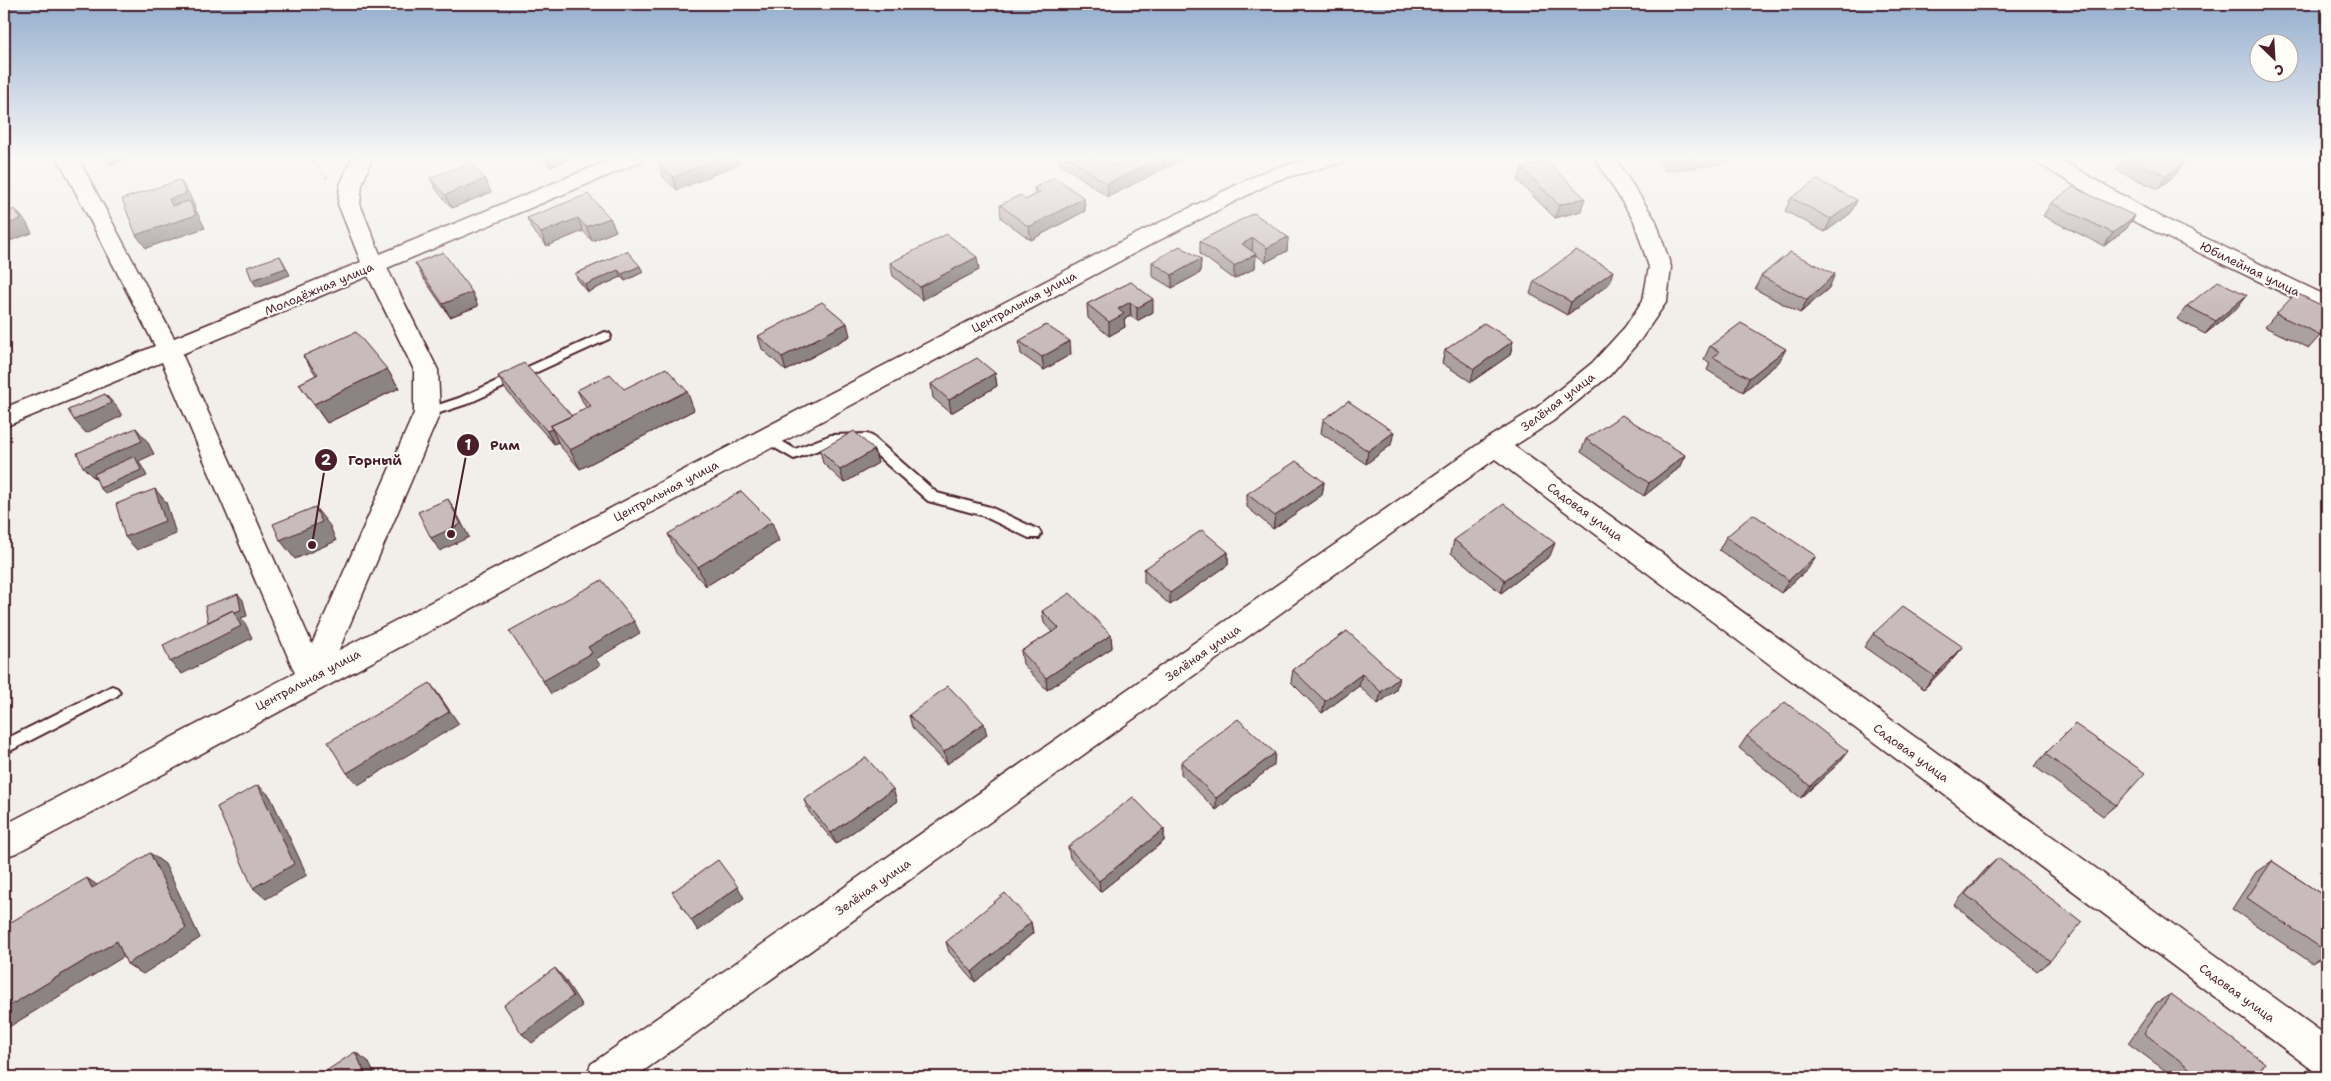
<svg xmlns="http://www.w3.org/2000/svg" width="2331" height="1081" viewBox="0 0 2331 1081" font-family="'Shantell Sans',sans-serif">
<rect width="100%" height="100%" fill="#f2efeb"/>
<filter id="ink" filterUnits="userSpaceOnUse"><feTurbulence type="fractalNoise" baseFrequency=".02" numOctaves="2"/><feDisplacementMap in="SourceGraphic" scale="10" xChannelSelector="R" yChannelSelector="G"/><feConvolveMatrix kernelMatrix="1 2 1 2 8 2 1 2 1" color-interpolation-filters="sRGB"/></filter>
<g filter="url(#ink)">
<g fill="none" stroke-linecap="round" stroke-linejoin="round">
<defs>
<path id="service" d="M605,332L609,333L611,336L609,339L467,404L427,417L421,413L423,410L459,398Z
M867,434L872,436L937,493L990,507L1039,530L1041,534L1039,538H1029L981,515L928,501L864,444L832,445L794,459L768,444L767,441L773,436L795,449L831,435Z
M112,686L117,688L120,692L117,696L4,754V740Z"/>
<path id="minor" d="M58,158H78L174,338L361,262L338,204L340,185L352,158H372L362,185L360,204L380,254L615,158H643L640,162L387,268L438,370L440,413L323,687L312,690L301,687L297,678L162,362L4,427V408L155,346ZM368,276L414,370V413L312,644L182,354Z
M1595,158H1615L1656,221L1671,267L1667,301L1641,339L1610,375L1553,421L1514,446L2327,1036V1076L2314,1071L1495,459L635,1077H586L591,1064L1486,439L1535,409L1592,363L1625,327L1643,300L1649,267L1634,221Z
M2033,158H2058L2153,213L2327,296V313L2319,310L2137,223L2036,162Z"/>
<path id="tertiary" d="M1314,158H1347L1344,162L1277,180L1146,247L16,853L4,857V825L1130,237L1263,172Z"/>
</defs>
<use href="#service" stroke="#4a1f2b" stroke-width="4"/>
<use href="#minor" stroke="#4a1f2b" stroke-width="3"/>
<use href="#tertiary" stroke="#4a1f2b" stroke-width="3"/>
<path stroke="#4a1f2b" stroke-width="2.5" stroke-dasharray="1 3" stroke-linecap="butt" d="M311,158L328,179"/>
<use href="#service" fill="#fdfcf7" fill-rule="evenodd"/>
<use href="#minor" fill="#fdfcf7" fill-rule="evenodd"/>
<use href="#tertiary" fill="#fdfcf7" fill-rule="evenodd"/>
</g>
<path fill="#aca1a1" stroke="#4a1f2b" d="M540,158H571L551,167Z
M1059,158H1102L1113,166L1129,158H1187L1165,168L1163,167V169L1108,197L1060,163Z
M1656,158H1729L1727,163L1666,171Z
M2124,158H2176L2185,161L2175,175L2158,189L2116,170Z
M659,164H739L677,190L663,177Z
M1522,168L1581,211L1555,218L1518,181Z
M430,178L491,192L452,208L437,191Z
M1034,188L1084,198L1085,211L1031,240L1001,218L1000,205L1026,200L1035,195Z
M1791,198L1857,200L1851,213L1825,232L1785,211Z
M2051,203L2135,216L2126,229L2104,246L2043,216Z
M527,218H610L616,231L592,241L583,231L547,246L533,231Z
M1288,237L1287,251L1266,262L1256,255L1255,268L1234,279L1200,254V241Z
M627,251L643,272L625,281L621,277L588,292L578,280L575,274Z
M2327,253V260L2323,258Z
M1201,259L1200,273L1172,288L1152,276V262Z
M415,263L472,292L478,306L450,317L422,276Z
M890,263L979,270L922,300L893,276Z
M1761,276L1829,288L1800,313L1755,289Z
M1534,281L1609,284L1567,315L1530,294Z
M1131,282L1153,312L1137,321L1131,316L1124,319L1125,327L1109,336L1088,318L1087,304Z
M2187,306L2236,309L2205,334L2177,319Z
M2276,314L2327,328L2309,348L2265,327Z
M758,336H850L786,371L762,349Z
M1019,341L1071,354L1044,370L1021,354Z
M1513,341L1510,355L1471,382L1442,363L1445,350Z
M1710,346L1779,362L1743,392L1707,370L1710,363L1704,359Z
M303,356L387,369L399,388L327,423L299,384L316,375Z
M995,373L997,386L951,413L933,398L931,384Z
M498,376L572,416L586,408L577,390L624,389L694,410L580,469L560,446L558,442L554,444L505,389Z
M1323,420L1391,445L1366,464L1321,433Z
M1586,439L1685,455L1679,468L1644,496L1581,452Z
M820,450H874L878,463L844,483L823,463Z
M1324,482L1322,495L1273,529L1247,507V494Z
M668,534L779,541L706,586L676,553Z
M1726,537L1808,569L1781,593L1719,550Z
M1454,540L1550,556L1501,593L1451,553Z
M1228,552V565L1170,605L1144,582V569Z
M1042,611L1111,635L1112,648L1047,690L1023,664L1021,651L1052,632L1044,623Z
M1347,631L1396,690L1378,704L1359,686L1322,713L1291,682L1293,670Z
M1873,634L1963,647L1953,659L1924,689L1864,647Z
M909,715L987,735L947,764L912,727Z
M2075,724L2116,805L2103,816L2034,766Z
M1747,736L1839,763L1801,798L1739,748Z
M1181,762L1274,765L1216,810L1181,774Z
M804,800L897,801L836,844L809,812Z
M1164,829V841L1100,892L1070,858L1068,847Z
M1998,858L2050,961L2037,971L1954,905L1986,869Z
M2272,861L2327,898V954L2312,963L2232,909L2256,872Z
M1031,922L1033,933L975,982L949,952L946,942Z
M2171,994L2256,1077H2174L2128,1043L2156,1003Z"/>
<path fill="#8c8383" stroke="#4a1f2b" d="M105,158H132L111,165Z
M547,158H571L551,167Z
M718,158H737L739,164L677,190L673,177Z
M1160,158H1163V169L1108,197L1107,184Z
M1165,158H1187L1165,168Z
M2185,161L2175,175L2158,189L2167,176Z
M485,179L491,192L452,208L445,195Z
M180,180L189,194L195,207H194L198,214L205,228L146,248L136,235L172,206L169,199Z
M4,186L10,197L4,199Z
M1084,198L1085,211L1031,240L1029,227Z
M1585,198L1581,211L1555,218L1559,205Z
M1857,200L1851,213L1825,232L1831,219Z
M15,209L26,222L32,233L4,243V226Z
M2135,216L2126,229L2104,246L2113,233Z
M578,218L583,231L547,246L541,233Z
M610,218L616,231L592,241L586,227Z
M1288,237L1287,251L1266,262L1267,248Z
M1253,238L1252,252L1242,244Z
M1256,254L1255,268L1234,279V266Z
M280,256L284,263L290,275L257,287L252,280Z
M977,257L979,270L922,300L920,287Z
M1201,259L1200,273L1172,288V275Z
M640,266L643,272L625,281L622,274Z
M618,270L621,277L588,292L585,285Z
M1613,271L1609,284L1567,315L1571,302Z
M1835,274L1829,288L1800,313L1807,300Z
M472,292L478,306L450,317L443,304Z
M2247,295L2236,309L2205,334L2216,321Z
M1153,299V312L1137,321V308Z
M1130,302L1131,316L1124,319L1125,327L1109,336V322L1118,309Z
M847,323L850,336L786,371L782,357Z
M1070,341L1071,354L1044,370L1042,357Z
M1513,341L1510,355L1471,382L1474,369Z
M1786,349L1779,362L1743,392L1749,378Z
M387,369L399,388L327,423L314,404Z
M995,373L997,386L951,413L949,400Z
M687,391L694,410L580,469L570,450Z
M105,394L117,407L122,416L86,433L74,420Z
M136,428L147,441L154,454L139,461L140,463L147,476L106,494L100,488L137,462L96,480L83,467Z
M552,429L558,442L554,444L547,431Z
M1394,432L1391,445L1366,464L1368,451Z
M874,450L878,463L844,483L840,470Z
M1685,455L1679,468L1644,496L1649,483Z
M1324,482L1322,495L1273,529L1275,516Z
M155,489L166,502L176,534L137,550L125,537Z
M448,499L456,512L469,537L440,551L431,538Z
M315,507L330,526L336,541L295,559L280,540Z
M772,522L779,541L706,586L698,567Z
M1555,543L1550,556L1501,593L1505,580Z
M1228,552V565L1170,605V593Z
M1816,556L1808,569L1781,593L1789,580Z
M238,594L243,600L247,616L241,618L245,623L252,638L182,674L170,662L214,629Z
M634,621L640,633L596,659L600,665L551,694L543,681L588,647Z
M1111,635L1112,648L1047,690L1046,678Z
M1963,647L1953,659L1924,689L1934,676Z
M1362,674L1359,686L1322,713L1325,701Z
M1399,678L1396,690L1378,704L1381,692Z
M430,683L439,695L459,724L358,785L347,773Z
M984,723L987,735L947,764L944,752Z
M1848,751L1839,763L1801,798L1810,786Z
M1275,753L1274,765L1216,810V798Z
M258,785L270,796L307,875L266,899L253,888Z
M893,789L897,801L836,844L831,833Z
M1164,829V841L1100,892L1099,881Z
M150,853L165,864L200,938L143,974L127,964Z
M87,878L103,889L92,888Z
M738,887L744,898L698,931L691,920Z
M1031,922L1033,933L975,982L972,972Z
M117,941L133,951L4,1030V1009Z
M555,968L564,978L582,1006L532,1043L522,1034Z
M355,1052L368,1061L376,1077H367Z"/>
<path fill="#c8bbbb" stroke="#4a1f2b" d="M673,158H718L673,177L659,164Z
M1070,158H1102L1113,166L1129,158H1160L1107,184Z
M2127,158H2176L2185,161L2167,176Z
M1547,161L1585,198L1559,205L1522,168Z
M470,163L485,179L445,195L430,178Z
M1055,177L1084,198L1029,227L1000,205L1020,195L1026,200L1040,192L1034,188Z
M180,180L186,194L169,199L172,206L189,201L196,215L136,235L122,199Z
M1817,180L1857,200L1831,219L1791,198Z
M2073,187L2135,216L2113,233L2051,203Z
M588,194L610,218L586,227L578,218L541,233L527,218Z
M15,209L21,219L4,226V213Z
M1254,213L1288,237L1267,248L1253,238L1242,244L1256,254L1234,266L1200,241Z
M947,234L977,257L920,287L890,263Z
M1180,246L1201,259L1172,275L1152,262Z
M1576,250L1613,271L1571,302L1534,281Z
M627,251L640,266L622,274L618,270L585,285L575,274Z
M443,252L472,292L443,304L415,263Z
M1790,252L1835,274L1807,300L1761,276Z
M280,256L286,268L252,280L247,267Z
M2218,281L2247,295L2216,321L2187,306Z
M1131,282L1153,299L1137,308L1130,302L1118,309L1124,314L1109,322L1087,304Z
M2296,293L2327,308V328L2321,335L2276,314Z
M822,302L847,323L782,357L758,336Z
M1484,323L1513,341L1474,369L1445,350Z
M1741,323L1786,349L1749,378L1713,357L1720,352L1710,346Z
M1046,325L1070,341L1042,357L1019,341Z
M356,332L387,369L314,404L299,384L318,374L303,356Z
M977,358L995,373L949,400L931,384Z
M524,363L572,416L550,426L552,429L547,431L498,376Z
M666,368L687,391L570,450L550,426L591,406L577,390L610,374L624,389Z
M105,394L111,403L74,420L68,410Z
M1348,401L1394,432L1368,451L1323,420Z
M1622,415L1685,455L1649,483L1586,439Z
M136,428L142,441L83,467L77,453Z
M854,431L874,450L840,470L820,450Z
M135,456L141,470L100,488L94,474Z
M1296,461L1324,482L1275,516L1247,494Z
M155,489L165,521L125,537L116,504Z
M741,491L772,522L698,567L668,534Z
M448,499L461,524L431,538L418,512Z
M1504,504L1555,543L1505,580L1454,540Z
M315,507L322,522L280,540L273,524Z
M1753,514L1816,556L1789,580L1726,537Z
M1202,530L1228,552L1170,593L1144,569Z
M602,580L634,621L588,647L592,653L543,681L509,631Z
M1070,593L1111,635L1046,678L1021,651L1059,628L1042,611Z
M238,594L241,610L235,612L233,610L208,622L205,606Z
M1903,606L1963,647L1934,676L1873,634Z
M233,610L241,626L170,662L163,645Z
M1347,631L1399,678L1381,692L1362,674L1325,701L1293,670Z
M430,683L449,712L347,773L328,742Z
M948,686L984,723L944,752L909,715Z
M1785,702L1848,751L1810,786L1747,736Z
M1238,719L1275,753L1216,798L1181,762Z
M2075,724L2145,773L2116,805L2045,754Z
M866,757L893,789L831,833L804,800Z
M258,785L294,864L253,888L217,807Z
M1133,797L1164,829L1099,881L1068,847Z
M150,853L186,928L127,964L117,941L4,1009V926L87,878L92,888Z
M1998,858L2082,922L2050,961L1965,894Z
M718,860L738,887L691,920L672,892Z
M2272,861L2327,898V952L2247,898Z
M1005,893L1031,922L972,972L946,942Z
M555,968L573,996L522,1034L504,1005Z
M2171,994L2265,1063L2256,1077H2201L2144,1033Z
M355,1052L367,1077H317Z"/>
</g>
<linearGradient id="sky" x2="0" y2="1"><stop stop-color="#94aece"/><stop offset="0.51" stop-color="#f9f8f6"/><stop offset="1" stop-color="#f9f8f6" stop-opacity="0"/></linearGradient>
<rect width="2331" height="309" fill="url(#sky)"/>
<g text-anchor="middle" stroke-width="4" stroke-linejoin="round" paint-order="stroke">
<g font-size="12" fill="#4a1f2b" stroke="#fdfcf7">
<text transform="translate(2250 269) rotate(26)" y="4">Юбилейная улица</text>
<text transform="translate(319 289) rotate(-23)" y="4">Молодёжная улица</text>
<text transform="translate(1024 302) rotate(-28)" y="4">Центральная улица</text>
<text transform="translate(1558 402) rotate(-37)" y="4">Зелёная улица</text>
<text transform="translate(666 491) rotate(-28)" y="4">Центральная улица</text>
<text transform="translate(1585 512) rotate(36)" y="4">Садовая улица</text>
<text transform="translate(1203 653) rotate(-35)" y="4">Зелёная улица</text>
<text transform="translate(308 680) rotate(-28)" y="4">Центральная улица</text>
<text transform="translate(1911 753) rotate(36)" y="4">Садовая улица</text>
<text transform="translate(873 887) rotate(-35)" y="4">Зелёная улица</text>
<text transform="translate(2237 993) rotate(36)" y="4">Садовая улица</text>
</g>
</g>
<path fill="none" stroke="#4a1f2b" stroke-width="2" d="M451 534L468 445M312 545L326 460"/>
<g fill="#4a1f2b" stroke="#fdfcf7" stroke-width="2">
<circle cx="451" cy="534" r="5"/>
<circle cx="312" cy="545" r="5"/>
<circle cx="468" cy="445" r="12"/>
<circle cx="326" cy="460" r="12"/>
</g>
<g font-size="15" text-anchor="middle" font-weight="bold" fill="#fff">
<text x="468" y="450">1</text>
<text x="326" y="465">2</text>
</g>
<g font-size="14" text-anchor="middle" font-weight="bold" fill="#4a1f2b" stroke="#fdfcf7" stroke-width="4" stroke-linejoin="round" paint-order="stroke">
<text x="505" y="450">Рим</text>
<text x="375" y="465">Горный</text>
</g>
<rect width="2331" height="1081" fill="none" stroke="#fdfcf7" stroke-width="20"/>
<rect x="10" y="10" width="2311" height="1061" fill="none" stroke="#4a1f2b" stroke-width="2" filter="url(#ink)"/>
<g transform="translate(2274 58) rotate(155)"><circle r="24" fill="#fdfcf7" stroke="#b5a4a5"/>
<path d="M0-4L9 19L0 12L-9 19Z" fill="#4a1f2b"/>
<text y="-8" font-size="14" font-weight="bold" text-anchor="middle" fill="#4a1f2b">С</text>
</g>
</svg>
